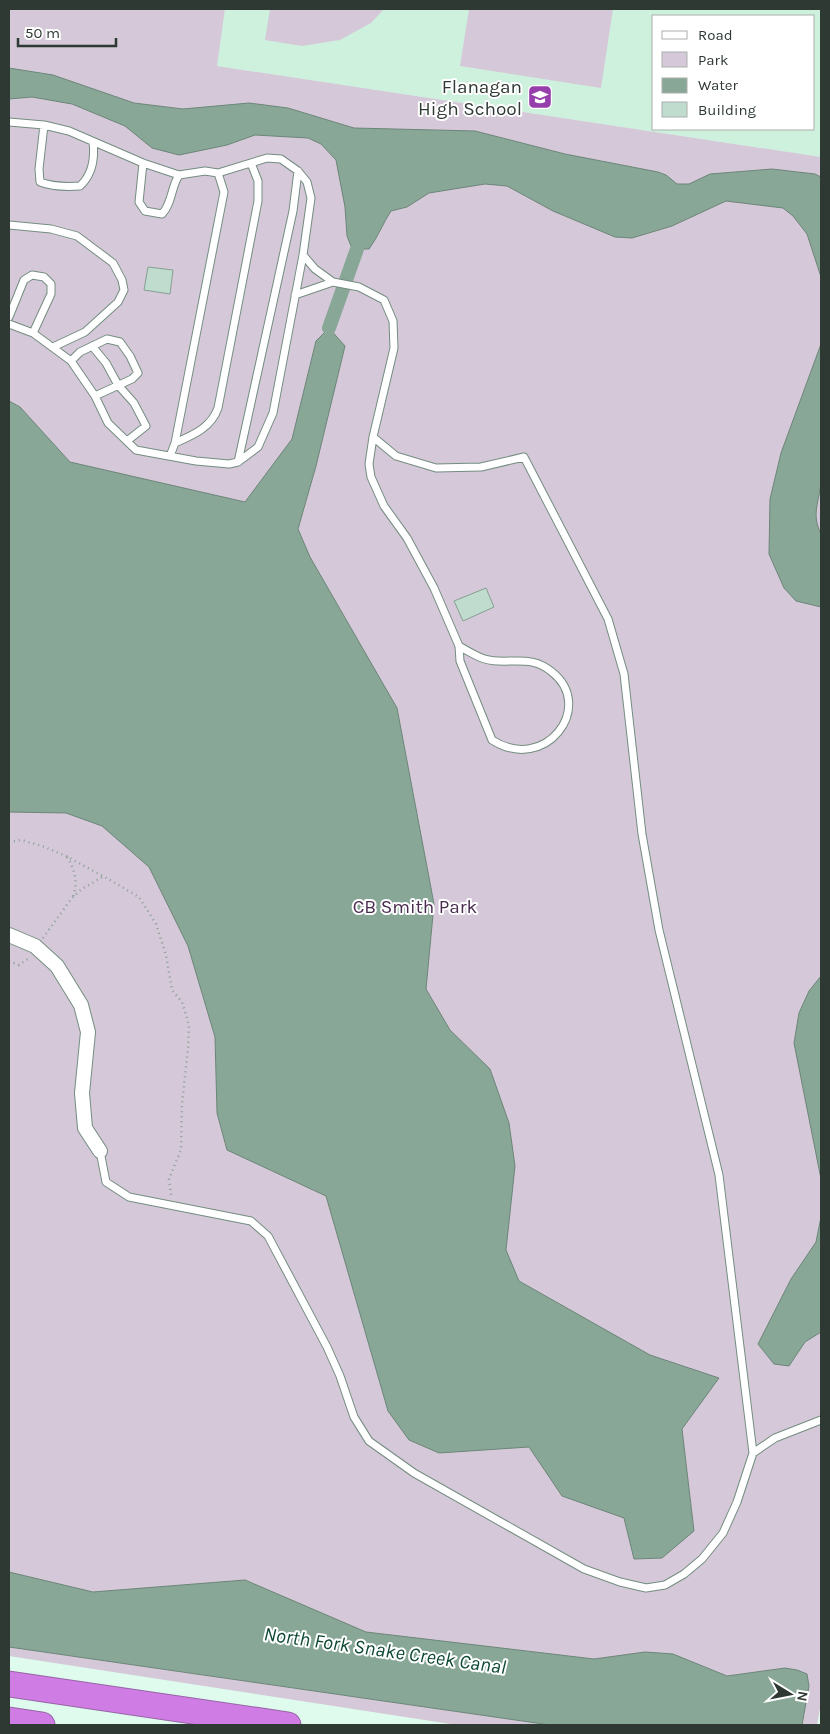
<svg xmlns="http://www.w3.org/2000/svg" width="830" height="1734" viewBox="0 0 830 1734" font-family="Karla,sans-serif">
<rect width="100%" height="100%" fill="#dffbed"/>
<path fill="#cef1de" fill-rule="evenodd" d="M225,9H821V157L216,66ZM654,16H814V129H654Z"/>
<path fill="#d5c8d8" d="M9,9H225L217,66L821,157V1703L817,1725H457L9,1656Z
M270,9H384L371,23L340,40L302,46L265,40Z
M469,9H613L601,88L460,66Z"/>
<path fill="#88a797" stroke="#6d8679" d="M9,68L53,75L134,103L183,109L249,103L288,108L354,128L475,131L565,154L658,172L666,175L677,184H689L710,174L772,169L815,174L821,177V277L807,234L793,216L783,208L726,201L672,226L632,238L615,237L553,211L507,186L485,184L429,193L407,207L391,211C383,223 378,237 369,249H357L351,246L347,236L345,207L336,160L321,144L308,138L255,135L227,145L179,155L152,148L125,126L72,104L32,97L9,99Z
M329,328L345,346L316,466L298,529L310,557L397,708L434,904L426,989L450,1030L490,1069L509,1123L515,1166L506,1250L519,1281L650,1355L719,1378L682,1429L694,1531L662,1558L634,1559L624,1518L562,1496L529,1447L439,1453L409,1440L388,1411L326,1196L227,1150L217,1113L215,1037L188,946L149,867L102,826L66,813L9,812V401L20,407L70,462L245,502L292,439L316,341Z
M821,344C821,389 822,434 821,478C821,500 810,512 821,534V607L796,601L784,588L769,554L770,499L781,453Z
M821,976V1179L794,1043L799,1013L809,991Z
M821,1217V1332L805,1342L789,1366L774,1364L758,1344L791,1279L816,1242Z
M9,1572L93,1592L245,1580L366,1632L594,1659L645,1652L673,1654L727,1676L785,1668L797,1670L807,1674L809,1686L802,1725H550L9,1647Z"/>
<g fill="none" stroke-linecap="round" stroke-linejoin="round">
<path stroke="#88a797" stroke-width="14" d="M329,328L357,249"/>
</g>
<path fill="#c0dcce" stroke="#86a093" d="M148,267L173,270L170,294L144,290Z
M486,588L494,607L463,621L454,601Z"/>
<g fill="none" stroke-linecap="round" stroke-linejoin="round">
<defs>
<path id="lane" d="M9,122L44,125L69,131L143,163L179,175L205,171L218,173L267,158L281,159L298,171L307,182L311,198L303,255L273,413L258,447L238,462L229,464L196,461L136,450L108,423L95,396L71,361L33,333L9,324
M44,125L39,169L40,182C53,187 66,187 80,186C92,175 95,159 93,142
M143,163L139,202L145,211L162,214C172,204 171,187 179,175
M9,225L51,229L77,236L113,263L122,280L124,290L118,302L85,332L53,347
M303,255L315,269L333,282
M295,295L333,282L359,287L384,300L393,321L394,348L373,437L369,464L371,477L384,506L407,538L434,588L459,646L460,661L492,740C545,774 596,707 552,672C534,657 519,662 498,661C483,661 471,653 459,646
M9,317L24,280L32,275L44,277L51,284V294L33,333
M92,346L106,363L118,385L134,403L146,426L127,441
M71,361L80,352L107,339L120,342L130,356L138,373L132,379L95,396
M175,443C193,435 211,428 218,408L258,201V181L251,163
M170,456L175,443L224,192L218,173
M238,462L293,211L298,171
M100,1151L106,1182L129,1197L251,1221L268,1236L327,1347L340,1376L354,1417L369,1441L414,1473L584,1569L620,1582L646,1588L665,1585L684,1574L702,1559L723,1533L737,1502L753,1453L719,1175L659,930L642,834L624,674L608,619L524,457L481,467L436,468L396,456L373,437
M753,1453L775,1438L821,1420"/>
<path id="street" d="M9,935L35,946L57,966L81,1005L88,1032L82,1093L85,1128L100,1151"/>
<path id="highway" d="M9,1684L288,1725
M9,1720L42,1725"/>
</defs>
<use href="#lane" stroke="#748d80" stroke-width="9"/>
<use href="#street" stroke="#748d80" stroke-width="16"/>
<use href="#highway" stroke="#9765a6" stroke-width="27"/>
<path stroke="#8ca096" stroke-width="2.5" stroke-dasharray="1 4" stroke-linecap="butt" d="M9,842L21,840L42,846L66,856L110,880L139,897L156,924L166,955L172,990L182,1002L189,1025L188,1048L182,1104L181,1150L169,1179L171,1195
M67,857C75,869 78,883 73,897
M43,938L72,898L82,889L104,876
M9,961L19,965L29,958"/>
<use href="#lane" stroke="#fff" stroke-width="7"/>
<use href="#street" stroke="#fff" stroke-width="14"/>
<use href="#highway" stroke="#cf7de4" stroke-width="25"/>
</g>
<defs>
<symbol id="school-square" viewBox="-11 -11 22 22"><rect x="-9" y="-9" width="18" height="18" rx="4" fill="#963fab" stroke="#fff"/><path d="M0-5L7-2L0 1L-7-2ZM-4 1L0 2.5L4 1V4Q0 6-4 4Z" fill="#fff"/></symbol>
</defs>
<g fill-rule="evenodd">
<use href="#school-square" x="526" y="83" width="28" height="28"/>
</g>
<g text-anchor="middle" stroke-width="4" stroke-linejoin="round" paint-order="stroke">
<g font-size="19" fill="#2e3933" stroke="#fff" text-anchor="end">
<text x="522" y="93">Flanagan<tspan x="522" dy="22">High School</tspan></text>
</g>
<g font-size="19" fill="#492c50" stroke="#fff">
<text x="415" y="913">CB Smith Park</text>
</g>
<g font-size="20" font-style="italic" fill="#0e4933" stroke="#fff">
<text transform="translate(385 1650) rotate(8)" y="7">North Fork Snake Creek Canal</text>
</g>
</g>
<rect width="830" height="1734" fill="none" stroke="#2e3933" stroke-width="20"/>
<rect x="652" y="15" width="162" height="115" fill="#ffffff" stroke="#abb0ad"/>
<rect x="662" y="31" width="25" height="8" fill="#ffffff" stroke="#abb0ad"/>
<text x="698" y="40" font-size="15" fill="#2e3933">Road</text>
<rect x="662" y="52" width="25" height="15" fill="#d5c8d8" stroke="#abb0ad"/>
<text x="698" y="65" font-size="15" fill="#2e3933">Park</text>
<rect x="662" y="78" width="25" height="15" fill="#88a797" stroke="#abb0ad"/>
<text x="698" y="90" font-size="15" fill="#2e3933">Water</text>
<rect x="662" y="102" width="25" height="15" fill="#c0dcce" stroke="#abb0ad"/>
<text x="698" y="115" font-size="15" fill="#2e3933">Building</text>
<g transform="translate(790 1694) rotate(100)" stroke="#ffffff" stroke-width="4" paint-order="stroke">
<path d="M0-4L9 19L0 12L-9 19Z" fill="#2e3933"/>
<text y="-8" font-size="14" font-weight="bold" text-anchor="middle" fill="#2e3933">N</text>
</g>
<path d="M18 38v8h98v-8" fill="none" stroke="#2e3933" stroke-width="2.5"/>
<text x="25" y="38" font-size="15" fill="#2e3933" stroke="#ffffff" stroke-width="4" paint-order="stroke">50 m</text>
</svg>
